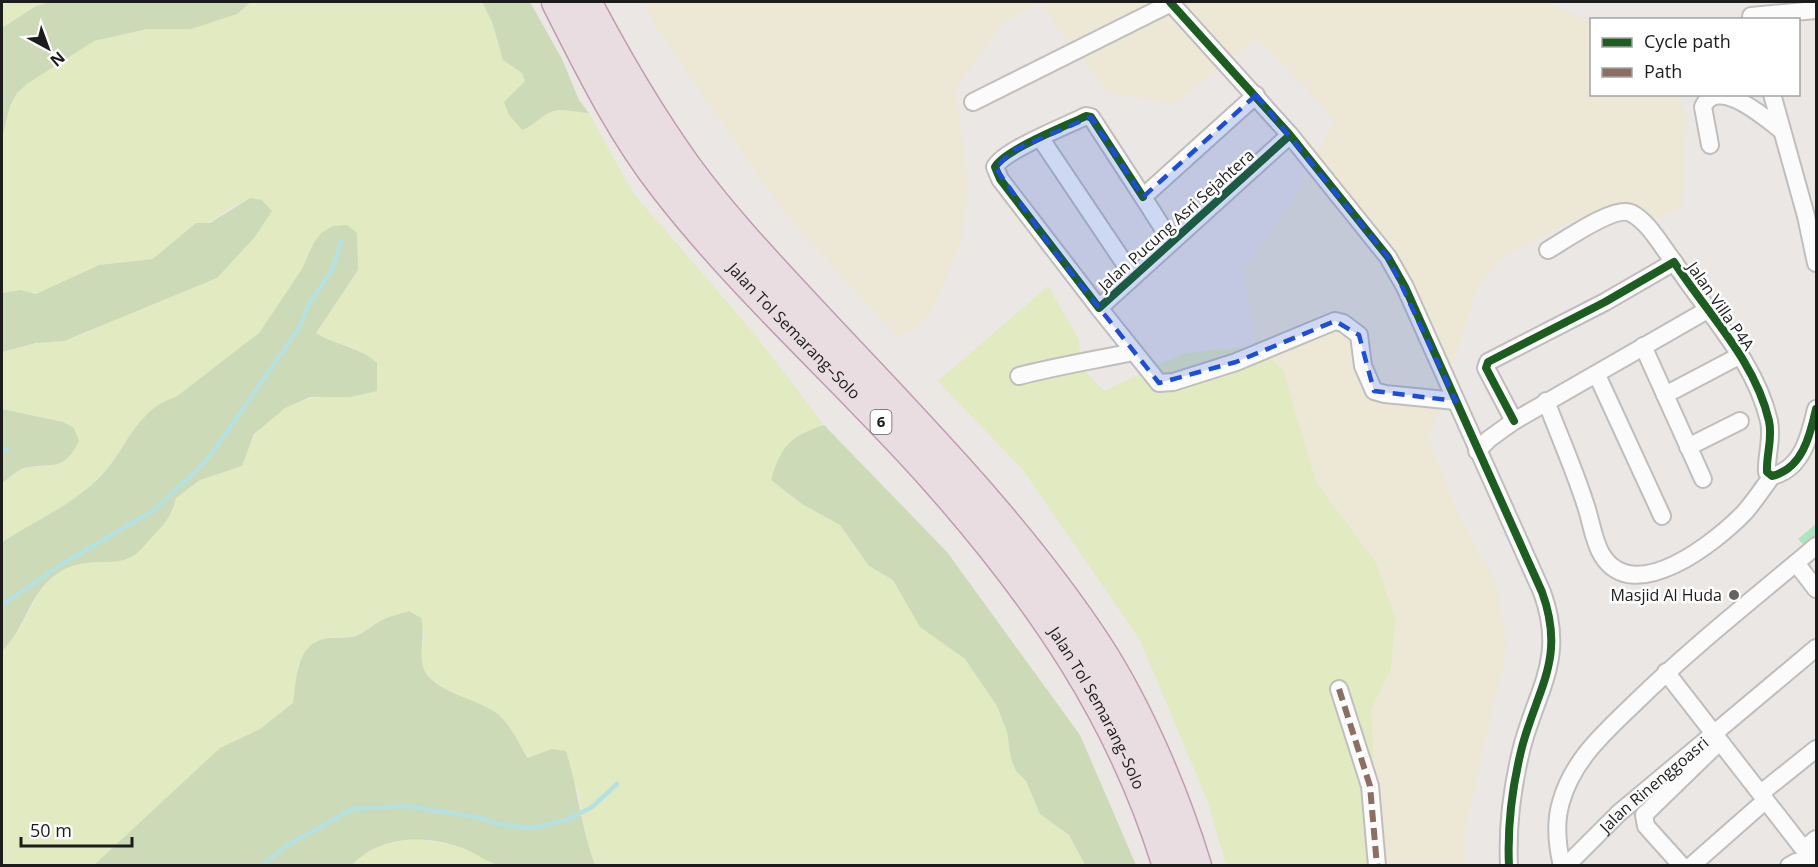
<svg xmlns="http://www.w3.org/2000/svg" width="1818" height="867" viewBox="0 0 1818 867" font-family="'Open Sans',sans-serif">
<rect width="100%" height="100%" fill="#ebe7e4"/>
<path fill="#ede8d6" d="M643,2H1549L1591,23L1592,94L1677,95L1688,114L1683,160L1684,205L1651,222H1568L1502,258L1479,284L1429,439L1459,516L1496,582L1507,648L1466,826L1465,865L1370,866L1368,863L1376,802L1371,710L1391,668L1376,563L1316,482L1283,370L1256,346L1243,269L1289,206L1335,120L1257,38L1174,104L1109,93L1039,3L1003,23L956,88L969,187L962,240L934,307L914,330L896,336L782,210L656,28Z"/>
<path fill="#e2eac1" d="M2,2H50L36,6L2,28Z
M251,2H482L492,22L503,60L522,73L525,81L509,115L522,130C534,126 540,116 551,112C561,107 578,113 589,113L633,193L752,331L824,425L804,432L771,480L802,504L840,525L869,566L893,580L942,643L965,659L997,706L1007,732L1011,759L1016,771L1026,781L1040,814L1069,835L1085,865H595L587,845L578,790L539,753L527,759C519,743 511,723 496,713C476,701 422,687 421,658C420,650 424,639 425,631L383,619C366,631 353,640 332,637L299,662L293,703L260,729L220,749L94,865H2V651C32,624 31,580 76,563C93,557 115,560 132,556L173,512L176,498L200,480L242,466C257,411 297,393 351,397L355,348L327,340L316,333L358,270L347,225L333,226L321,233L313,244L302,269L259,333L176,398C138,408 126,449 101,476C74,504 35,521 2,542V483L24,467L50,466L63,422L2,409V352C30,342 60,342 89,332L254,238L261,226L238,203L153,259L99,265L36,294L21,290L2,293V138L10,106L17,93L27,84L94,41L147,29H191L248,6Z
M1048,286L1079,340L1081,367L1104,391L1184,353L1256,346L1283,370L1316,482L1376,563L1395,619L1391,668L1371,710L1376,802L1370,865H1226L1208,802L1140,640L1024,471L938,381Z
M415,839L454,845L499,865L352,866C370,847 390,842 415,839Z"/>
<path fill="#cddab8" d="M50,2H251L237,14L191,29H147L94,41L27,84L17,93L10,106L2,138V28L36,6Z
M482,2H530L562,59L579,100L589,113C578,113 561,107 551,112C540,116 534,126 522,130L509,115L504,102L525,81L522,73L503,60L492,22Z
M250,198L262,200L272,211L254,238L217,278L64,341L36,343L2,352V293L21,290L36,294L99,265L153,259L196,223H210Z
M347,225L357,233L358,270L316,333C336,346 359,346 377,363V391L351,397H310L285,408L254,434L242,466L200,480L176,498C172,515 165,524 153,536C147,542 140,552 133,556C111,569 83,553 54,576C29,595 24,631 2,651V542C35,521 74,504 102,475C127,448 137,408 176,397L259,333L302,269L313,244L321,233L333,226Z
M2,409L63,422L74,428L79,441C64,471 55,463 27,467C18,469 9,478 2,483Z
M824,425L947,552L1080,735L1136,865H1085L1069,835L1040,814L1026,781L1016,771L1011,759L1007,732L997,706L965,659L920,627L893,580L869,566L840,525L802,504L771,480C781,446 790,436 824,425Z
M409,611L421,618C427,638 414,661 429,677C446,695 482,701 499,715C512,727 519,743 527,758L552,749L566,751C578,789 581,828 595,865C574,866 515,867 498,865C488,862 478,855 469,851C431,834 382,834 352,865H94L220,748L260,729L293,703C297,677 296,640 331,638C341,637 348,639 358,635C367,631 374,624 382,620C390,616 400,614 409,611Z"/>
<path fill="#ade5be" d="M1816,524V543L1808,550L1798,539Z"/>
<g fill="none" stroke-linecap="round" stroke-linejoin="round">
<path stroke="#b6e1df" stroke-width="4.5" d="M2,450H7
M2,605L62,564L153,511L194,473L213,452L299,328L309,304L332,270L341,242
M261,866L285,847L352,809L407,806L482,818L497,824L532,828L567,820L592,807L617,784"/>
<defs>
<g id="street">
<path d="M1170,2L1290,135L1388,257L1405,287L1542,592C1566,658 1538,687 1522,747C1512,787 1507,824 1509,866"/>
<path d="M1751,16L1816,10"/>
<path d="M1772,94L1806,216L1816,263"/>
<path d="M973,102L1171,3"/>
<path d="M1041,139L1133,276"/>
<path d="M1710,145L1703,107C1717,75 1765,118 1781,130"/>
<path d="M1143,197L1091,117L1086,116C1066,126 1004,150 995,167L1000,179L1099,308L1290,135"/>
<path d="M1171,241L1143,197L1256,95"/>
<path d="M1548,250C1564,241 1614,205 1631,213C1649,222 1662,247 1674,262"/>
<path d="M1099,308L1159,383L1173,382L1236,362L1335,321L1343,323L1359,335L1363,366L1374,391L1385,394L1456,401"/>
<path d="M1643,346L1703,479"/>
<path d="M1597,375L1662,516"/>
<path d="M1019,376C1057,366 1095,360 1133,352"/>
<path d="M1665,395L1739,356"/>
<path d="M1546,401C1559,435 1574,469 1585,503C1591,519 1593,541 1602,555C1634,608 1717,541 1744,513C1754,502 1763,488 1772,476"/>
<path d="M1514,421L1486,368L1488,362L1605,302L1674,262C1707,313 1755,360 1769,421C1773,439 1766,455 1767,472L1772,476C1802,469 1810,436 1816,409"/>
<path d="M1688,447L1740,421"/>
<path d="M1477,451L1489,439L1514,421L1709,309"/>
<path d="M1796,563L1816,589"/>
<path d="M1666,672L1816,865"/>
<path d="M1339,689L1370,786L1377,866"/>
<path d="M1761,793L1816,749"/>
<path d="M1804,849L1816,839"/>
<path d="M1562,866C1557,845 1555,822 1561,802C1573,759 1606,731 1637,701C1693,646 1756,597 1816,546"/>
<path id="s1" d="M1566,866L1619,813L1816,648"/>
<path d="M1682,866L1646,826L1644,815L1713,748"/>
<path d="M1691,866L1758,807"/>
<path d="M1789,866L1796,862L1803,866"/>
</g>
<g id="highway">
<path id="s2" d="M557,2C589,65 621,131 665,187C747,293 850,382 938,482C1041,599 1122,716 1168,866"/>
<path d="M586,2C616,59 648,114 686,167C730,227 783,281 834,336C927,435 1022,532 1097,646C1138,709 1174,794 1196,866"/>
</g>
</defs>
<use href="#street" stroke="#c0bebd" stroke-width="20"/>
<use href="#highway" stroke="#c29ab0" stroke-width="33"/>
<use href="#street" stroke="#fcfbfb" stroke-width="16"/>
<use href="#highway" stroke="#eadde2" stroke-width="30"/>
<path stroke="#8d6e63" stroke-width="6" stroke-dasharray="12 6" stroke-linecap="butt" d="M1339,689L1370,786L1377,866"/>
<defs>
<path id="cycleway" d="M1170,2L1290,135L1388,257L1405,287L1542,592C1566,658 1538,687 1522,747C1512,787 1507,824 1509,866
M1143,197L1091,117L1086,116C1066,126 1004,150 995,167L1000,179L1099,308L1290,135
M1514,421L1486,368L1488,362L1605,302L1674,262C1707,313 1755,360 1769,421C1773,439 1766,455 1767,472L1772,476C1802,469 1810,436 1816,409"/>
</defs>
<use href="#cycleway" stroke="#fff" stroke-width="11"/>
<use href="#cycleway" stroke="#1b5e20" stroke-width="8"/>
</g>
<path fill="#1d4ed8" fill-opacity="0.2" stroke="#1d4ed8" stroke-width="4.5" stroke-dasharray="12 8" stroke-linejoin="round" d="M1256,95L1388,257L1456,401L1374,391L1359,335L1335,321L1236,362L1159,383L1053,250L995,167L1014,150L1091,117L1143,197Z"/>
<circle fill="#646362" stroke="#fff" stroke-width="2" cx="1734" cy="595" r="6"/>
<g text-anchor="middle" stroke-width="5" stroke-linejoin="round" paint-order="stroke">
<rect fill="#fff" stroke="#606060" stroke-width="1.5" x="870.5" y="410" width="21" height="24" rx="4.5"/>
<g font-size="15" font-weight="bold" fill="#1c1c1c">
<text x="881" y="427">6</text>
</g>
<g font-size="16" fill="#1c1c1c" stroke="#fff">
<text transform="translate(1176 220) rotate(-42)" y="6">Jalan Pucung Asri Sejahtera</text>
<text transform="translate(1721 306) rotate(55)" y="6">Jalan Villa P4A</text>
<text dy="6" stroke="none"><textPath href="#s2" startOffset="408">Jalan Tol Semarang–Solo</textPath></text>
<text dy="6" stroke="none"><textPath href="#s2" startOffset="894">Jalan Tol Semarang–Solo</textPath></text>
<text dy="6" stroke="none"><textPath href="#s1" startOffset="120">Jalan Rinenggoasri</textPath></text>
</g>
<g font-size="16" fill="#1c1c1c" stroke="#fff" text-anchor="end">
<text x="1722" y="601">Masjid Al Huda</text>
</g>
</g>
<rect width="1818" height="867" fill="none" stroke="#1c1c1c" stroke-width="6"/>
<rect x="1590" y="18" width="210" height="78" fill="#ffffff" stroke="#a4a4a4" stroke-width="1.5"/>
<rect x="1602" y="38" width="30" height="9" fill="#1b5e20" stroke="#a4a4a4" stroke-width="1.5"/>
<text x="1644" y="48" font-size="18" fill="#1c1c1c">Cycle path</text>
<rect x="1602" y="68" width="30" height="9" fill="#8d6e63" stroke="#a4a4a4" stroke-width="1.5"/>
<text x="1644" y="78" font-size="18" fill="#1c1c1c">Path</text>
<g transform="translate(48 48) rotate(139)" stroke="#ffffff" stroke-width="4.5" paint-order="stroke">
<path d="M0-4.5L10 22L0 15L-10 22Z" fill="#1c1c1c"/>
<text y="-9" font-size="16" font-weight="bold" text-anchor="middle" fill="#1c1c1c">N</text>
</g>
<path d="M21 837v9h111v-9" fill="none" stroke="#1c1c1c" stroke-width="3"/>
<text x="30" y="837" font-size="18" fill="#1c1c1c" stroke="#ffffff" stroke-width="4.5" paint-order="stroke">50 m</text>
</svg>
